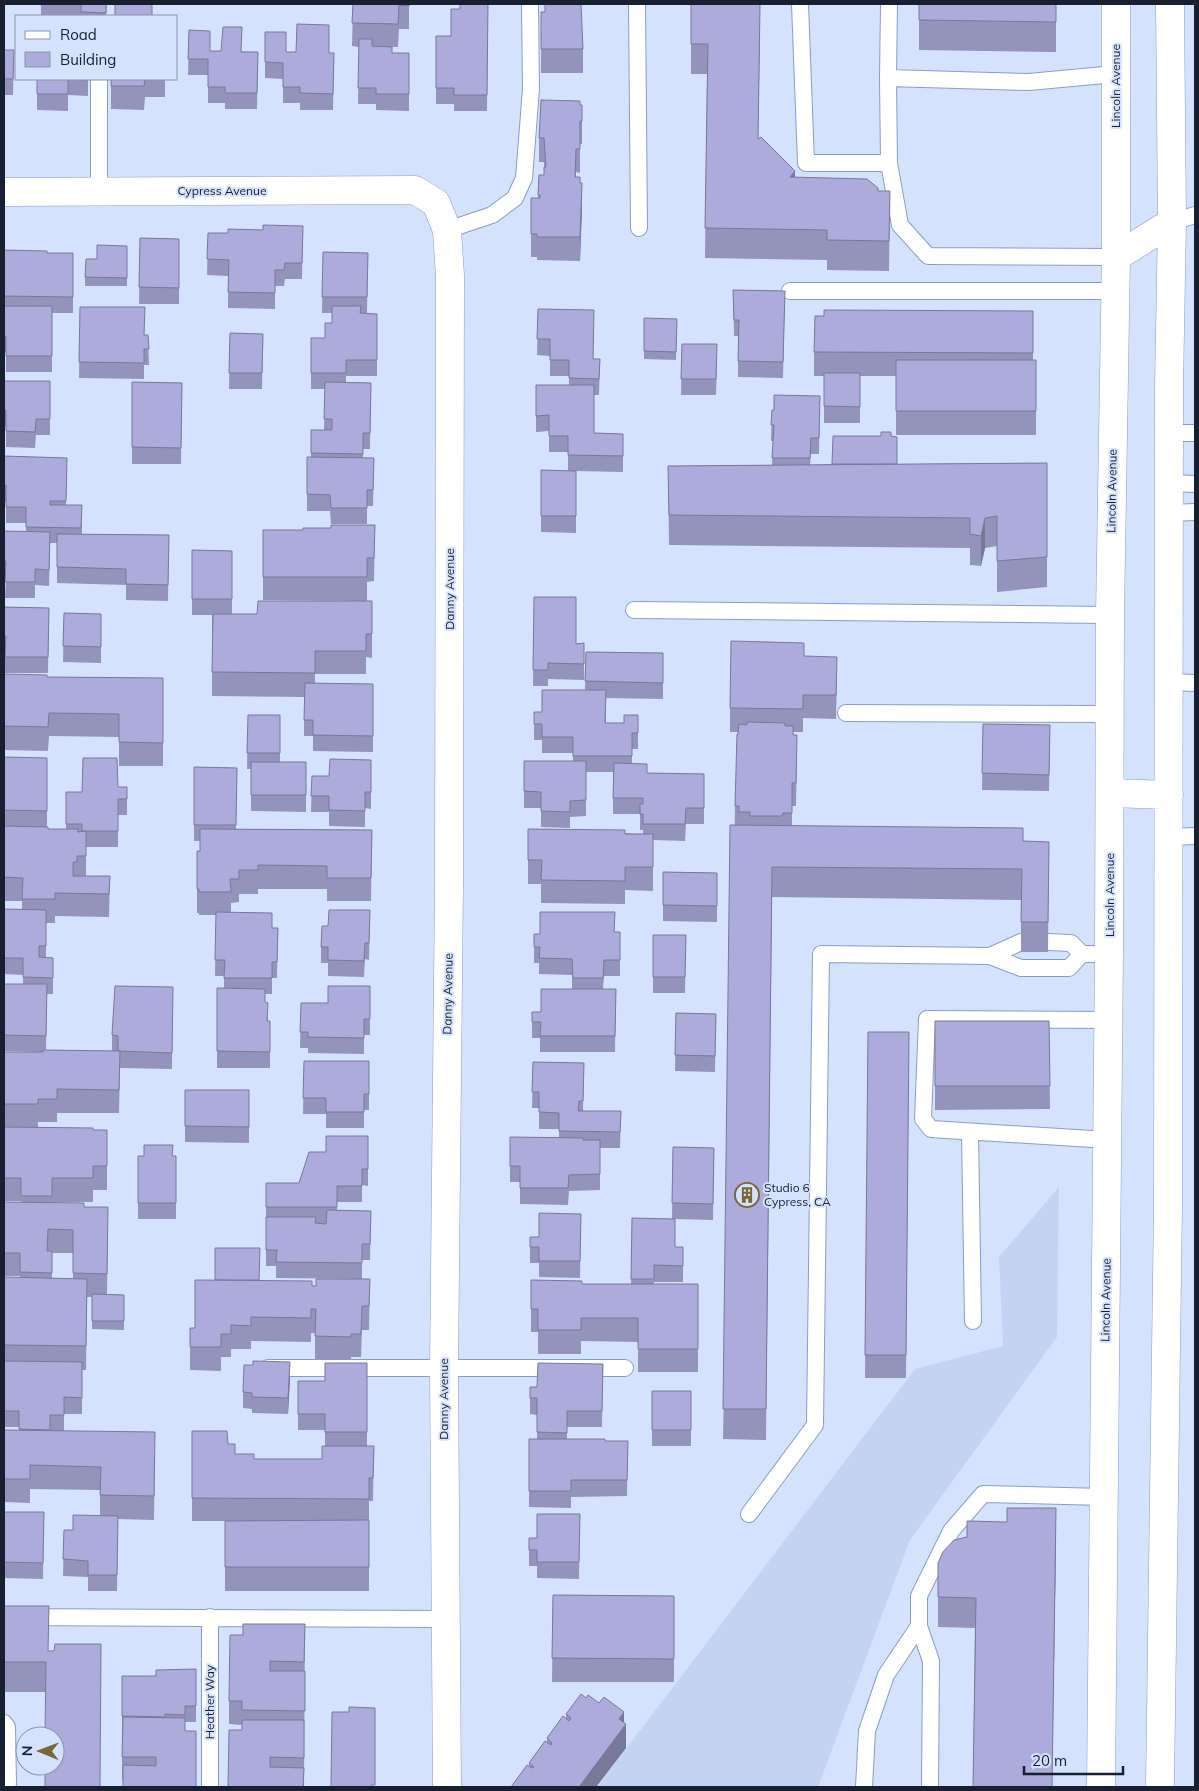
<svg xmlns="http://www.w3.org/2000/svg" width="1199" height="1791" viewBox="0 0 1199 1791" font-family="Mulish,sans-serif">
<rect width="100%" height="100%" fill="#d5e2fe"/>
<path fill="#c5d3f3" d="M1059,1187L1057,1337L910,1540L818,1787H597L915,1369L1003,1346L999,1257Z"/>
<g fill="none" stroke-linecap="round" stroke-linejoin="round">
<defs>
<path id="lane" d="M637,4L639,228
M800,4L806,163H889L900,225L928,256L1116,257
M889,4L888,78L1029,82L1115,74
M888,78L889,163
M99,79V191
M1172,222L1195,215
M447,230L492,215L515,198L524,178L531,89L530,4
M790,291H1116
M1170,433H1195
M1169,483L1195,484
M1169,513L1195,512
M634,610L1110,615
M1169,682L1195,683
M846,713L1110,714
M1169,837L1195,836
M1048,942L1071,943L1082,954H1109
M990,956L1021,942
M970,1132L973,1321
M1108,1140L931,1129L923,1119L927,1019L1108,1020
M268,1368H625
M749,1514L815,1425L821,954L990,956L1021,968H1069L1082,954
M4,1617L446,1619
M210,1617V1787
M4,1723L7,1727L8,1784L6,1787
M864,1787L867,1731L886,1675L919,1626
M930,1787L931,1661L919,1626V1596L951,1531L983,1494L1104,1497"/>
<path id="street" d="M4,192L415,190L436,203L447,230L450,276L449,885L444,1368L447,1787"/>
<path id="primary" d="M1116,257L1172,222
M1110,793L1169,795
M1101,1787L1109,954L1110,615L1116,257V4
M1160,1787L1168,1205L1169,386L1172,222L1170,4"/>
</defs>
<use href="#lane" stroke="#899cc8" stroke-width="18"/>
<use href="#street" stroke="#899cc8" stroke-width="29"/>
<use href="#primary" stroke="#899cc8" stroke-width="29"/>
<use href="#lane" stroke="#fff" stroke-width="16"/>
<use href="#street" stroke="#fff" stroke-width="28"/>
<use href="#primary" stroke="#fff" stroke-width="28"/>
</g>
<path fill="#9493bc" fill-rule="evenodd" d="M41,4H107L106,16H41Z
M353,4H409V29H399L398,47H392V53H409V111L376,110V104H358L359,47L352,46Z
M488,4L487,111H454V104H436V36H451L460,9Z
M919,4H1056V52L919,50Z
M541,12H545L583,49V73H541Z
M189,30L210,51L258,52L257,109H225V103H208V75H188Z
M265,32L286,52L334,53L333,110H300V103H283V79L265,78Z
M760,35L758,138L795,177L878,191H890L889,271L827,270V260L705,258L707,74H691V44Z
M4,50H14L13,95H4Z
M37,79H88V96L68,95V111L37,110Z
M111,79H165V97H145L144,110L111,109Z
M580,105H582V144H580V173L576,172V177L580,183L582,206L580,261L537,260V257H531V198H538L539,175H544V162H539V138Z
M303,226L302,279H285L284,286H275V309L228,308V276L207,275L208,233H228Z
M140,238L179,239V304H139Z
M127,246V286H85V277L97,259Z
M4,250L47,253H73V313H52V372H6V352H4Z
M323,252L368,253L367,313H361L377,314V376H346V382L371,383L370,449H363V458H374L373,506H367V524H331L330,511H307V457H311V430H324L325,389H311V338H325L332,323V313H322Z
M733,290L785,291L783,378L738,377V336H734Z
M80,307L144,335H148L149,365H144V379L79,378Z
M538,309L594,327L593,359H600L599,395H594V433L623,434V472L576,471V533L541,532V470L568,471V452H549V431L536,432V385H569V376H550V356L537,355Z
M1033,311V360H1036V435H896V376H860V423H824V376H814V352Z
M644,318L677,319L676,360L644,359Z
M230,333L263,334L262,389H229Z
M682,344L717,360L716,395H681Z
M4,381H50V435H36L35,448L6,447V427H4Z
M132,382L182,383L181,464H132Z
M820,396L819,454H811L810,465L832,464L891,436L897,464L1047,463V587L997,592V546L985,548L981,566L970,565V548L669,545L668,466L772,465L773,441H771L772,410Z
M4,456L67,458L66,505H82V534L169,535L168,601L126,600V585L57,583V543H50L49,586L35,585V598H5L6,577H4V531H26V523H6V502H4Z
M375,525L374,581L367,582V601L263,600V530H303Z
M192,550L232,551V614H257L372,601V658L366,657V674H315V683L373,684V752L313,751V736H304V697L212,696V615H192Z
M534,597L576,644L584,643V680L548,679V686H533Z
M4,607L49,608L48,673H5V653H4Z
M64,613L101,614V663L63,662Z
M586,652L663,653V699L606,698V723L638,733V749H632V764L647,773L704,774V824H686L685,841L653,840V891L625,890V904L541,903V884H528V829L643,834V830H640V814H613V772H586V816L570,817V828L541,827V808H524V761H573V753H542V740H534V724L542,712L585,690Z
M804,656L837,680L836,719L803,718V732H793L797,759L796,806H792V826L1023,841L1049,842L1048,952H1021V900L772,897L766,1440L723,1439L735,806L738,732H730V708Z
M4,674L47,677L163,678V766H119V737L49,736L48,751L4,750Z
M248,715H280V762H306V812L251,811V769H247Z
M983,724L1050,725L1049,791L982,790Z
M4,757L47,758V827L48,829H66V792H82L118,787L127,799V815H118V847H86V876H110L109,917L55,916V923H46V957L53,958V994H47L46,1050L112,1051V1035L173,987L172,1069L120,1068L119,1113H57V1122H38V1127L93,1130H107V1190H93V1202H52V1203L84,1207L108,1231L107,1294L124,1295V1330L92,1329V1297H87L86,1370H82V1414H64V1431L155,1456L154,1520L118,1519L117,1591H88V1577L63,1576L64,1530H73L100,1515V1490L30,1489V1503L4,1502V1430H19V1427H4V1277L20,1278V1276H4V1202H21V1201H4V1052H43L4,1051V984H23V975L4,974V909H22V901H4ZM52,1253H73V1279L52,1278Z
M371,760V809L365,808V827L329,826V812H311L312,776H329Z
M194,767L237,768L236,829L372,830L371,901H327V889H258V894H239V902L231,903V912L272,928H278L277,978H272V994H265V1002L268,1021H270V1068H217V988H224V976H215L216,915H199V913H197V851H200V841H194Z
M663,872L717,873V922L663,921Z
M370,910L369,960L365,959L364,977L328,976V963H321V947L328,926Z
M615,932H620V976H604L603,989H616L615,1052H540V1038H532V1022L541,1012L572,989V975L539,974V963H534V947Z
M653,935H686L685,993H653Z
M370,986V1035H364V1054L308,1053V1048H300L301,1003H328Z
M676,1013L716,1014L715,1072L675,1071Z
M935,1021H1049L1050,1109L935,1110Z
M868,1032H909L906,1378H865Z
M304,1061H369V1110H364V1128H326V1114H303Z
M533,1062L584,1063L583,1111H621L620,1148H600V1190L569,1191L568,1205L520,1204V1182H510V1137H559V1129H539V1108H532Z
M185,1090H249V1143L185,1142Z
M368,1136V1186L362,1185V1202H337V1210L371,1211L370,1260H362V1279L276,1278V1266H266V1183H299L326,1152Z
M673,1147L714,1148L713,1220L675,1219V1247H683V1282H654V1284H698V1372H638V1342L581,1341V1354H538V1332H531V1280L582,1284H631L632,1218L672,1219Z
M138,1156H176V1219H138Z
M581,1214L580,1278L539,1277V1263H530V1247L539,1237Z
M370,1279L369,1330H362L361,1357H351V1360L315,1359V1333H311V1342L251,1341V1349H231V1357H221V1371L190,1370V1328H195L259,1281L316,1286Z
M367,1363V1446H374L373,1501H369V1591H225V1521H192V1431L228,1444L235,1454L254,1459H322L325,1446V1430H298V1381H325Z
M603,1364L602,1427H567V1439L605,1441H628L627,1496L571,1497V1508L529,1507V1439H537V1415L530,1414V1387H537Z
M290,1378L288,1414L252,1413V1409L243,1408V1392Z
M652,1391H691V1446H652Z
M4,1512H44L43,1579L4,1578Z
M580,1514L579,1579L537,1578V1566H529V1538H537Z
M1056,1538L1052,1787H973L975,1628L938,1627V1563Z
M553,1595L674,1596V1682H552Z
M4,1606L49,1651H54L101,1644L45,1692H4Z
M305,1624L304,1787H228L242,1730V1725L229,1724V1701L243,1635Z
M196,1669V1722H185V1731L196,1787L122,1780V1676H156Z
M586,1698L624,1723L626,1748L596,1787H511L529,1766V1763L547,1742V1738L566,1718V1714Z"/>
<path fill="#787899" d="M795,171V201L790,177Z
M582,183V206L580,261V237Z
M985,518V548L981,566V536Z
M290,1362V1378L288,1414V1398Z
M1056,1508V1538L1052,1787Z
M624,1712V1727L626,1724V1748L596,1787H579L619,1719Z"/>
<path fill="#acabdb" stroke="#787899" d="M81,4H106V13L81,12Z
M115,4H152V16H115Z
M353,4H409V6L399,5L398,24L352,23Z
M460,4H488L487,95H454V88H436V36H451V9H460Z
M545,4H581L583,49H541V12H545Z
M691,4H759L760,5L758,139L761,137L795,171L790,177L867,179L878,188V191H890L889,241L827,240V230L705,228L708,44H691Z
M919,4H1056V22L919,20Z
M297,24L329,25V53H334L333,94L300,93V87H283V63L265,62V32H286V52H296Z
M223,27H242L241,52H258L257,93H225V87H208V59H188L189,30L210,31V51H221Z
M359,39H372V46L392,47V53H409V94H376V88H358Z
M4,50H14L13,79H4Z
M37,79H88V80L68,79V94H37Z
M111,79H145L144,86H111Z
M541,100L580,101V105H582V121H580V149H576L575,177H580V183H582L580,237H537V234H531V198H540V195H538L539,175H544V167H546L544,138H539Z
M263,225L303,226L302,263H285L284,270H275V293L228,292L229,260L207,259L208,233H228V229L263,230Z
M140,238L179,239V288L139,287Z
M97,245L127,246V278L85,277L86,259H97Z
M4,250L47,251V253H73V297L4,296Z
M323,252L368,253L367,297H322Z
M733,290L785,291L783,362L738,361L739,320H734Z
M4,306H52V356H6V336H4Z
M332,306H361L360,313L377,314V360H346V373H311V338H325V323H332Z
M80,307H145L144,335H148L149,349H144V363L79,362Z
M538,309L594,310L593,359H600L599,379L569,378V360H550V339H537Z
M824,310L1033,311V353L814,352L815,316H824Z
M644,318L677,319L676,352L644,351Z
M230,333L263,334L262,373H229Z
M682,344H717L716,379H681Z
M896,360H1036V411H896Z
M824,373H860V407L824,406Z
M4,381H50V419H36L35,432L6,431V410H4Z
M132,382L182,383L181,448L132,447Z
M325,382L371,383L370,433H363V454L311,453V430H332V419H324Z
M536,385H594V433L623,434V456L568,455V436H549V415L536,416Z
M774,395L820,396L819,438H811L810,458H772L774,425H771L772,410H774Z
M881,432H891V436L897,437V464H832L833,436H881Z
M4,456L67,458L66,501H50V505H82L81,528L26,527V507H6V485L4,486Z
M307,457L374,458L373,490H367V508H331L330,495L307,494Z
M1047,463V557L997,561V516L985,518L981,536L970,534V518L669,515L668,466Z
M541,470L576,471V516H541Z
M331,525H375L374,558H367V577H263V530H303V528H331Z
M4,531L50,532L49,570L35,569V582H5L6,561H4Z
M57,534L169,535L168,585L126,584V569L57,567Z
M192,550L232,551V599H192Z
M534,597H576V644L584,643V664L548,663V670H533Z
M258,601H372V634H366V651H315V673L212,672L213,614H257Z
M4,607L49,608L48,657H5L6,636H4Z
M64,613L101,614V647L63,646Z
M731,641L804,643V656L837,657L836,695H803V709L730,708Z
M586,652L663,653V683L585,681Z
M4,674L47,675V677L163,678V743L119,742V714L49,713L48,727L4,726Z
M305,683L373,684V736L313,735V720H304Z
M542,690H606L605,723H624V715H638V733H632V756H573V737H542V724H534V712H542Z
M248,715H280V753H247Z
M747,722L785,723V726H793V735H797L796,783H792V813H783L782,816H750V812H739V806H735L737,734H738L739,724L747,725Z
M983,724L1050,725L1049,775L982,773Z
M4,757L47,758V811L4,810Z
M83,758H117L118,787H127V799H118V831H82V824H66V792H82Z
M330,759L371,760V792H365V811L329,810V796H311L312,776H329Z
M524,761H586V800L570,801V812L541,811V792L524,791Z
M251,762H306V795H251Z
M614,763L647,764V773L704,774V808H686L685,824H643V814H640V804H643V798H613Z
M194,767L237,768L236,825H194Z
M730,825L1023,828V841L1049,842L1048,922H1021L1022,869L772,867L766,1409H723Z
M4,826L48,827V829H78V832L86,831V856H77V862H73V876H110L109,894L55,893V899H22L23,878L4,877Z
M200,829L372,830L371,878H327V866L258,865V870H239V879H230L231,892H199V889H197V851H200Z
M528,829L625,830V834H653V867H625V881L541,880L542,860H528Z
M663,872L717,873V906L663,905Z
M4,909L46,910V946H39V957L53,958V978L23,977V958H4Z
M329,910H370L369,943H365L364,961L328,960V947H321L322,926H328Z
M216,912L272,913V928H278L277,962H272V978H224L225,960H215Z
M540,912H615L614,932H620V960H604L603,978H573L572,959L539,958L540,947H534V934H540Z
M653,935H686L685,977H653Z
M4,984H47L46,1036L4,1035Z
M115,986L173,987L172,1053L118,1051V1036L112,1035Z
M328,986H370V1019H364V1038L308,1037V1032H300L301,1003H328Z
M217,988L265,989V1002L268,1003L267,1021H270V1052L217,1051Z
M541,989H616L615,1036H540L541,1022H532V1012H541Z
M676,1013L716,1014L715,1056L675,1055Z
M935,1021H1049L1050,1086H935Z
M868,1032H909L906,1355H865Z
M43,1050L120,1051L119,1090L57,1089V1099H38V1104H4V1052H43Z
M304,1061H369V1094H364V1112H326V1098H303Z
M533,1062L584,1063L583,1101H579L578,1111H621L620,1132L559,1131V1113L539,1112V1092H532Z
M185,1090H249V1127L185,1126Z
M4,1127L93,1128V1130H107V1166H93V1178H52V1196H21V1178H4Z
M326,1136H368V1169H362V1186H337V1207H266V1183H299L309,1152H326Z
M510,1137L583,1138V1140H600V1174L569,1175L568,1188H520V1166H510Z
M144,1145H173L172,1156H176V1203H138V1156H144Z
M673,1147L714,1148L713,1204L672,1203Z
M4,1202L84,1203V1207H108L107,1274L73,1273V1230L48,1229L47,1251H52V1273L20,1272V1253H4Z
M327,1210L371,1211L370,1244H362V1263L276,1262L277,1250H266V1217H316L315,1223L326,1224Z
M539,1213L581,1214L580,1261H539V1247H530V1237H539Z
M632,1218L675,1219V1247H683V1266L654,1265V1279H631Z
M215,1248H260L259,1280H215Z
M4,1277L87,1279L86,1346L4,1345Z
M316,1279H370L369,1306H362L361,1334H351V1337L315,1336L316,1309H311V1318L251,1317V1326L231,1325V1334H221V1347H190V1328H195V1280L312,1281V1286H316Z
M531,1280L582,1281V1284H698V1349H638V1318H581V1330H538V1309H531Z
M92,1294L124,1295V1321H92Z
M4,1361L82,1362V1398L64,1397V1415H50V1430L19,1429V1411H4Z
M253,1361L290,1362L288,1398L252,1397V1393L243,1392L244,1365H253Z
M325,1363H367V1432H325V1414H298V1381H325Z
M538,1363L603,1364L602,1411H567V1433L537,1432V1398H530V1387H537Z
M652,1391H691V1430H652Z
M4,1430L155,1432L154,1496L100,1495L101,1467L30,1465V1479H4Z
M192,1431H227L228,1444H235V1454H254V1459H322V1446H374L373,1478H369V1499L192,1498Z
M529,1439H605V1441H628L627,1480H571V1491H529Z
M1007,1508H1056L1052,1787H973L976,1598L938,1597V1563L943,1552L954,1540L967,1537V1521L1007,1522Z
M4,1512H44L43,1563L4,1562Z
M537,1514H580L579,1562H537V1550H529V1538H537Z
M73,1515L118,1516L117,1575H88V1561L63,1559L64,1530H73Z
M369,1520V1567H225V1521Z
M553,1595L674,1596V1659L552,1658Z
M4,1606H49L48,1651H54L55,1644H101L100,1787H45V1766H55V1736H45L46,1662H4Z
M243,1624H305L304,1662L270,1661V1671H305V1711L242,1710V1701H229L230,1635H243Z
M196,1669V1706H185V1715L165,1714V1717L122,1716V1676H156V1670Z
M581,1694L586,1698L588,1695L599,1703L604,1697L624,1712L619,1719L626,1724L579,1787H511L527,1765L532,1768L534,1767L529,1763L545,1741L551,1745L552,1743L547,1738L563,1716L569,1721L571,1718L566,1714Z
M349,1707L375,1708V1785H371V1787H331L332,1712H349Z
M123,1717L185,1718V1731H196V1787H123V1765L156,1766V1757H122Z
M242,1720H304V1758L270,1757V1767L304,1768L303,1787H228L229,1730H242Z"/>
<defs>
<symbol id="building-ring" viewBox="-11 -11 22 22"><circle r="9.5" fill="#d5e2fe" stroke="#7b6635" stroke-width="1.5"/><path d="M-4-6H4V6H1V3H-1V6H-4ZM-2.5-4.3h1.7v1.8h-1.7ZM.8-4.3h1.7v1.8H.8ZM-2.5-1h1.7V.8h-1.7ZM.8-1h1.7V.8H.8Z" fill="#7b6635"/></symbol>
</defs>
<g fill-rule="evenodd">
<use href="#building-ring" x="733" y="1181" width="28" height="28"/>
</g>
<g text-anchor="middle" stroke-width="4" stroke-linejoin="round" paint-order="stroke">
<g font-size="12" fill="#181f30" stroke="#d5e2fe">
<text transform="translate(1116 86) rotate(-90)" y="4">Lincoln Avenue</text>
<text x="222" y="195">Cypress Avenue</text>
<text transform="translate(1112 491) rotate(-89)" y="4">Lincoln Avenue</text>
<text transform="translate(450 589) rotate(-90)" y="4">Danny Avenue</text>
<text transform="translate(1110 895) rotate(-90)" y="4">Lincoln Avenue</text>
<text transform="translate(448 994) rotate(-89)" y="4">Danny Avenue</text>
<text transform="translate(1106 1300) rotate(-89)" y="4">Lincoln Avenue</text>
<text transform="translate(444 1399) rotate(-90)" y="4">Danny Avenue</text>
<text transform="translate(210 1702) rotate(-90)" y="4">Heather Way</text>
</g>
<g font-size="12" fill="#181f30" stroke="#d5e2fe" text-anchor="start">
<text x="764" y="1192">Studio 6<tspan x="764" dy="14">Cypress, CA</tspan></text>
</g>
</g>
<rect width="1199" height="1791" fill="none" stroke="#181f30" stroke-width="10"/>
<rect x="15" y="15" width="162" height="65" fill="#d5e2fe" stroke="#8994ac"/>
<rect x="25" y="31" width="25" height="8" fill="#ffffff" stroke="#8994ac"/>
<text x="60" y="40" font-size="15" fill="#181f30">Road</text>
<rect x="25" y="52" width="25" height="15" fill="#acabdb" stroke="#8994ac"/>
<text x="60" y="65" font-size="15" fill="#181f30">Building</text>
<g transform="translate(40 1751) rotate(271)"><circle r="24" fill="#d5e2fe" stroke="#8994ac"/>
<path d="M0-4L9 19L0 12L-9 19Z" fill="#7b6635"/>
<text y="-8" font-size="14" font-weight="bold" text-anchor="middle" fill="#181f30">N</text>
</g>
<path d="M1024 1766v8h99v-8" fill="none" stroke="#181f30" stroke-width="2.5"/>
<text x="1032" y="1766" font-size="15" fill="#181f30" stroke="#d5e2fe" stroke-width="4" paint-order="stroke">20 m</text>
</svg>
